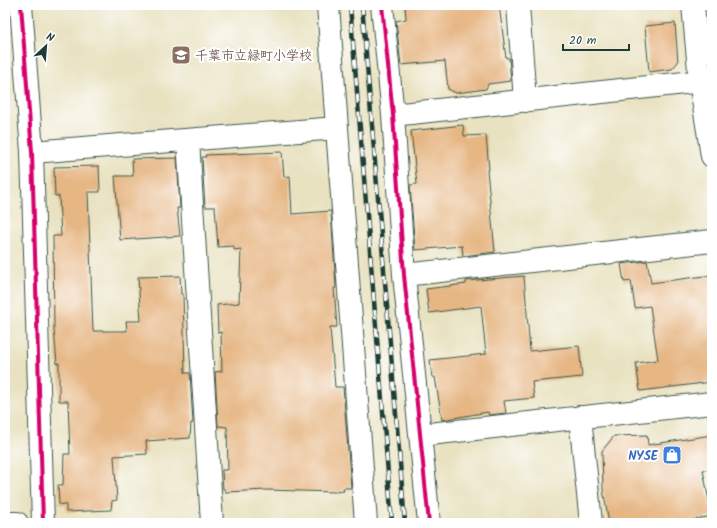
<svg xmlns="http://www.w3.org/2000/svg" width="717" height="528" viewBox="0 0 717 528" font-family="Kalam,'Klee One',sans-serif">
<rect width="100%" height="100%" fill="#fff"/>
<filter id="ink" filterUnits="userSpaceOnUse"><feTurbulence type="fractalNoise" baseFrequency=".025" numOctaves="2"/><feDisplacementMap in="SourceGraphic" scale="8" xChannelSelector="R" yChannelSelector="G"/><feConvolveMatrix kernelMatrix="1 2 1 2 8 2 1 2 1" color-interpolation-filters="sRGB"/></filter>
<filter id="wash" filterUnits="userSpaceOnUse"><feTurbulence type="fractalNoise" baseFrequency=".012" numOctaves="4" result="noise"/><feDisplacementMap in="SourceGraphic" scale="16" xChannelSelector="R" yChannelSelector="G"/><feGaussianBlur stdDeviation="0.9" result="paint"/><feColorMatrix in="noise" values="0 0 0 0 0 0 0 0 0 0 0 0 0 0 0 0 0 1.4 0 .05"/><feComposite in="paint" operator="in"/></filter>
<g filter="url(#wash)">
<rect width="100%" height="100%" fill="#e9e2c1"/>
<g id="blocks">
<path fill="#e6b683" d="M405,5H499L506,58H509L511,81L488,84L486,89L456,93L448,89L445,61L401,65L396,21L406,19Z
M675,23L678,62L672,69L649,72L645,26Z
M463,125L464,136L486,135L489,170H487L495,252L463,256L462,246L415,250L410,185L417,184L411,131Z
M282,152L284,177L290,176L292,214L331,211L336,288H334L337,327H330L335,387H343L351,488H343L344,491L335,492L267,490L225,492V489H223L222,470H228L227,427L218,426L215,372L222,371L221,332L218,333L217,305L239,303L241,249L234,250V246L218,247L215,207H205L202,157H206L205,155Z
M177,158L180,208H177L180,236L120,240L115,176H133L132,159Z
M99,166L100,192H88L93,331H127L126,321H141L138,277L180,276L181,294H183L185,373H190L193,423H191L190,438L146,441L147,454L114,456L117,500L112,501L111,510L66,512V505L59,504L58,485H63L64,454H70L68,401H59V363L57,364L54,329L53,236H61L59,196H55L54,167Z
M647,261L651,283L712,275V382L640,391L636,363L658,360L650,306L635,308L631,281L624,282L621,264Z
M524,276L530,351L579,346L582,377L532,382L534,398L504,401L506,413L489,415L488,412L442,420L435,377H432L430,360L486,354L481,306L429,313L426,289L466,284V281Z
M647,435L648,445L712,435V469L703,470L712,516L676,523H609L603,489L602,451L614,436Z"/>
</g>
</g>
<g filter="url(#ink)">
<use href="#blocks" fill-opacity="0" stroke="#3d5649" stroke-width="1"/>
<g fill="none" stroke-linecap="round" stroke-linejoin="round">
<defs>
<path id="street" d="M328,5L366,523
M382,5L393,115L404,275L429,523
M518,5L525,101
M393,115L712,80
M188,140L212,523
M404,275L712,241
M580,417L591,523
M420,435L712,403
M5,523H17
M43,523L32,152L337,128"/>
<path id="secondary" d="M21,5L32,152
M693,5L700,81L712,156"/>
</defs>
<use href="#street" stroke="#3d5649" stroke-width="24"/>
<use href="#secondary" stroke="#3d5649" stroke-width="24"/>
<use href="#street" stroke="#fff" stroke-width="22"/>
<use href="#secondary" stroke="#fff" stroke-width="22"/>
<defs>
<path id="rail" d="M350,5L392,523
M362,5L405,523"/>
</defs>
<use href="#rail" stroke="#1f3d34" stroke-width="4.5"/>
<use href="#rail" stroke="#fff" stroke-width="3" stroke-dasharray="9" stroke-linecap="butt"/>
<defs>
<path id="cycleway" d="M21,5L32,152L43,523
M382,5L393,115L404,275L429,523"/>
</defs>
<use href="#cycleway" stroke="#fff" stroke-width="6"/>
<use href="#cycleway" stroke="#d6006c" stroke-width="4"/>
</g>
</g>
<defs>
<symbol id="school-square" viewBox="-11 -11 22 22"><rect x="-9" y="-9" width="18" height="18" rx="4" fill="#8d6e63" stroke="#fff"/><path d="M0-5L7-2L0 1L-7-2ZM-4 1L0 2.5L4 1V4Q0 6-4 4Z" fill="#fff"/></symbol>
<symbol id="shop-square" viewBox="-11 -11 22 22"><rect x="-9" y="-9" width="18" height="18" rx="4" fill="#3f7fe0" stroke="#fff"/><path d="M-5-2.5h2.3a2.7 3.5 0 0 1 5.4 0H5L5.5 6h-11ZM-1.5-2.5h3a1.5 2.3 0 0 0-3 0Z" fill="#fff"/></symbol>
</defs>
<g fill-rule="evenodd">
<use href="#school-square" x="170" y="44" width="22" height="22"/>
<use href="#shop-square" x="661" y="444" width="22" height="22"/>
</g>
<g text-anchor="middle" stroke-width="4" stroke-linejoin="round" paint-order="stroke">
<g font-size="13" font-weight="bold" fill="#785e54" stroke="#fff" text-anchor="start">
<text x="195" y="60">千葉市立緑町小学校</text>
</g>
<g font-size="13" font-weight="bold" fill="#366cbe" stroke="#fff" text-anchor="end">
<text x="658" y="460">NYSE</text>
</g>
</g>
<rect width="717" height="528" fill="none" stroke="#fff" stroke-width="20"/>
<g transform="translate(46 46) rotate(26)" stroke="#ffffff" stroke-width="3" paint-order="stroke">
<path d="M0-3L7 15L0 10L-7 15Z" fill="#1f3d34"/>
<text y="-6" font-size="11" font-weight="bold" text-anchor="middle" fill="#1f3d34">N</text>
</g>
<path d="M563 44v6h66v-6" fill="none" stroke="#1f3d34" stroke-width="2"/>
<text x="569" y="44" font-size="12" fill="#1f3d34" stroke="#ffffff" stroke-width="3" paint-order="stroke">20 m</text>
</svg>
